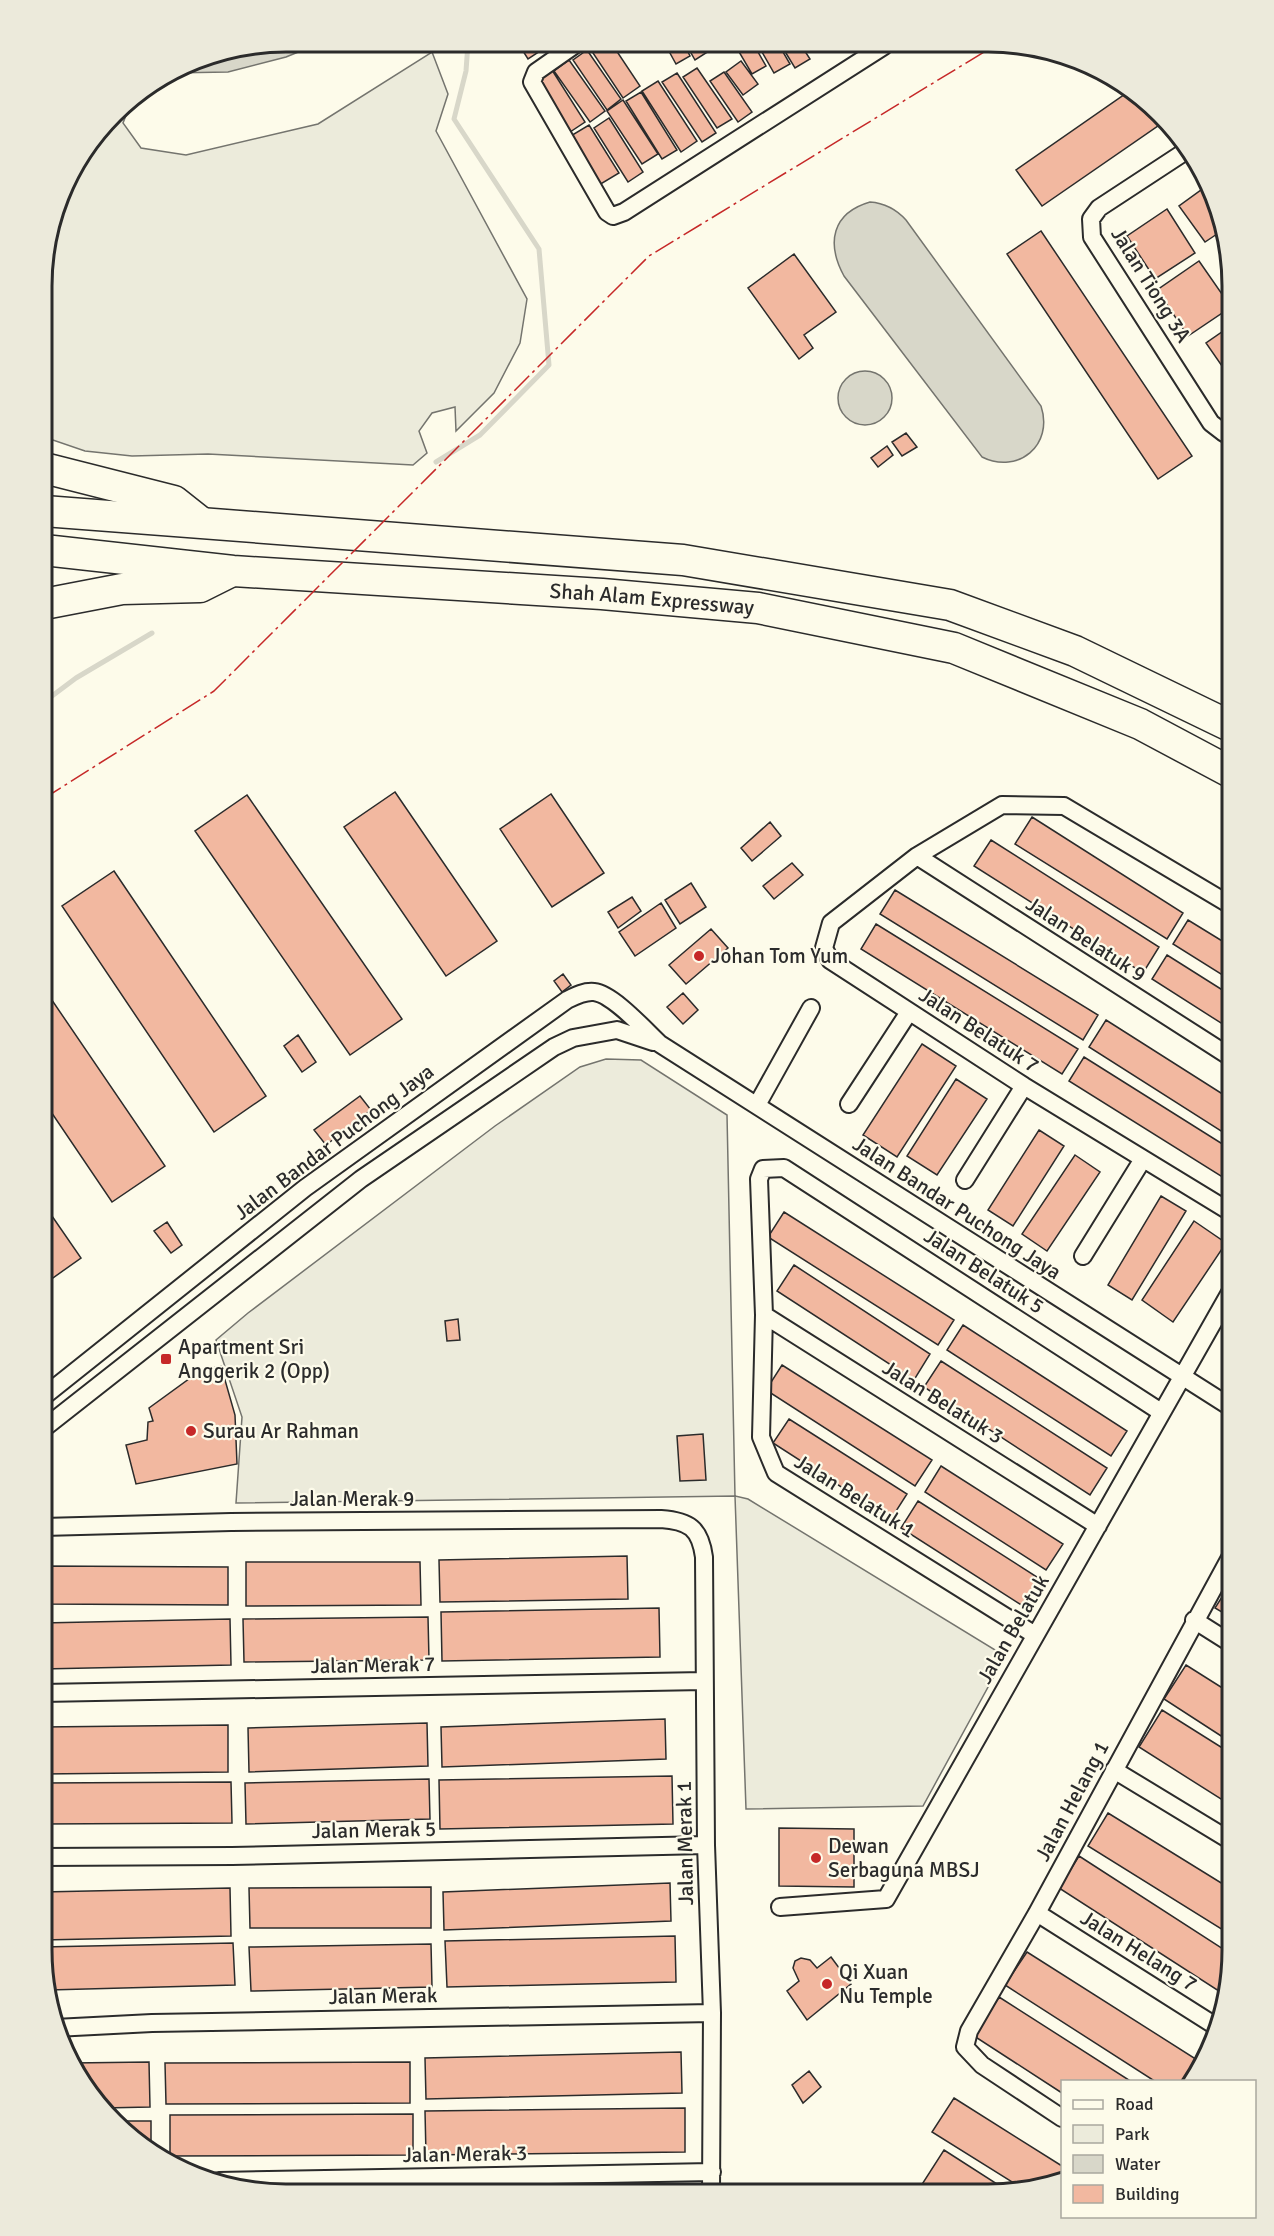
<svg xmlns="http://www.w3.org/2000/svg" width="1274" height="2236" viewBox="0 0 1274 2236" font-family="Signika,sans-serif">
<rect width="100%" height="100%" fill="#fdfbea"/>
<path fill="#ecebdb" stroke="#74746e" stroke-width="1.5" d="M432,52L448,94L436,131L527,299L520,343L494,393L456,431L455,407L432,413L419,431L427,453L413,465L208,454L132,456L85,451L44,437V255L67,178L125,103L133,98L123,123L141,148L186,155L318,124Z
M606,1059L641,1060L727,1115L735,1496L748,1499L1005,1656L923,1806L746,1809L735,1496L236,1503L242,1417L216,1340L248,1313L495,1126L580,1067Z"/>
<path fill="#d8d7c9" stroke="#74746e" stroke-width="1.5" d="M286,42H323L286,57L228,72L173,73L193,60Z
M870,202C885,203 896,209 906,220L1041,406C1054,445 1018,475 982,457L844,276C826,243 832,213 870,202Z
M838 398a27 27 0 1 1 54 0a27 27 0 1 1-54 0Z"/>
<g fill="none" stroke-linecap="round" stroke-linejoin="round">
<path stroke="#d8d7c9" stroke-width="5" d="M436,462L480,435L549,365L539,249L454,119L466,71L468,43
M44,702L76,678L152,633"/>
</g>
<path fill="#f2b8a0" stroke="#2b2b2b" stroke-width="1.5" d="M518,43L551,44L528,59Z
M587,44H612L640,86L623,98Z
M665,44H684L690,56L676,64Z
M686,44L705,45L709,51L695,60Z
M735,45H754L766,66L752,74Z
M758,45H779L790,64L774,73Z
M781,45H801L810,59L795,68Z
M587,50L621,99L607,110L573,60Z
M569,60L605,111L590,122L554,71Z
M741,61L758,84L743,95L726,72Z
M697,68L732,119L717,128L683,77Z
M552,70L585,122L570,132L536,80Z
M724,72L752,112L738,122L710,81Z
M677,73L716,133L702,142L662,82Z
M658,81L697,141L681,152L642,91Z
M1131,90L1149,102L1165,121L1042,206L1016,170Z
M641,92L677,150L662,159L626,101Z
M623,100L658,154L642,164L607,111Z
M609,118L643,172L628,182L594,128Z
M589,125L619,173L599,185L569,137Z
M1208,185L1219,207L1223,230L1205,242L1179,206Z
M1167,209L1195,253L1155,279L1127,236Z
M1041,231L1192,456L1158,479L1007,254Z
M794,254L836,312L804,335L813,348L799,359L748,288Z
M1199,261L1231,307L1188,336L1157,290Z
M1232,325V379H1231L1206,343Z
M906,433L917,447L902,456L892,442Z
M887,446L893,455L878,467L871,458Z
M395,792L497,941L446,976L344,827Z
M551,794L604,873L552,907L500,829Z
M247,795L402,1019L350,1055L195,831Z
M1032,817L1183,913L1167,939L1015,844Z
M770,822L781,836L752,861L741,848Z
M991,840L1159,947L1143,973L974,866Z
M792,863L803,875L774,899L763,886Z
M114,871L266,1096L214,1132L62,906Z
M691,883L706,907L680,924L665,900Z
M895,890L1098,1015L1083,1040L880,914Z
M632,897L641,911L618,928L608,912Z
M661,903L676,928L635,956L619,932Z
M1188,920L1232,947V981L1173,944Z
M876,924L1078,1049L1062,1074L861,949Z
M711,929L728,948L686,984L669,965Z
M1167,955L1232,996V1030L1152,979Z
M563,974L571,985L562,992L554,981Z
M43,987L165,1166L112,1202L43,1100Z
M683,993L698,1010L683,1024L667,1007Z
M1106,1020L1232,1100V1138L1089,1047Z
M298,1035L316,1062L302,1072L284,1046Z
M922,1044L956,1066L897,1157L863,1135Z
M1084,1057L1232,1150V1183L1069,1081Z
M956,1079L987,1099L937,1175L907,1156Z
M360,1096L371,1110L326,1145L314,1130Z
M1039,1130L1064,1146L1013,1226L988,1210Z
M1075,1155L1100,1172L1047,1251L1022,1234Z
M1161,1196L1186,1211L1132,1300L1108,1285Z
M43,1203L81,1258L43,1285Z
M784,1212L954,1320L938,1345L768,1237Z
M1194,1221L1226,1243L1173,1322L1142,1300Z
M167,1222L182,1245L171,1253L154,1231Z
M794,1265L930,1354L914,1380L777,1291Z
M458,1319L460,1340L447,1341L445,1321Z
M963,1325L1127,1431L1111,1456L947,1350Z
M941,1361L1107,1468L1090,1495L924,1387Z
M782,1365L932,1460L915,1486L766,1390Z
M221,1366L235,1415L237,1464L136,1484L126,1445L147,1440L148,1422L153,1421L149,1408L200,1371Z
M789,1419L907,1494L891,1519L773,1443Z
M703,1434L706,1480L680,1481L677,1436Z
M941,1466L1063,1544L1046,1570L925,1492Z
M918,1501L1040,1579L1023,1606L901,1528Z
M627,1556L628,1599L440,1602L439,1560Z
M246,1562H420L421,1605L246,1606Z
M42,1566L228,1567V1605L42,1604Z
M1232,1581V1618L1215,1608Z
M659,1608L660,1657L442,1661L441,1612Z
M428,1617L429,1660L244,1662L243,1619Z
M230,1619L231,1665L42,1669V1623Z
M1186,1665L1232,1694V1743L1164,1699Z
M1162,1710L1232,1754V1806L1139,1747Z
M665,1719L666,1759L442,1767L441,1727Z
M427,1723L428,1766L249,1772L248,1728Z
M228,1725V1772L42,1774V1727Z
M672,1776L673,1824L440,1829L439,1780Z
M429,1779L430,1819L246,1824L245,1783Z
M231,1782L232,1823L42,1824V1783Z
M1108,1813L1231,1889V1935L1088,1846Z
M779,1828L854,1829V1887L779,1886Z
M1079,1856L1231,1954L1225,1995L1059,1888Z
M670,1883L671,1921L444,1930L443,1892Z
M431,1887V1928H250L249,1888Z
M230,1888L231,1936L42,1940V1892Z
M675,1936L676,1982L447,1987L445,1941Z
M233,1943L235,1985L49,1990L42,1950V1947Z
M431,1944L432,1987L251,1991L249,1947Z
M1027,1952L1202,2063L1191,2082H1156L1005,1985Z
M831,1957L851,1984L807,2020L787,1991L799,1981L793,1968L795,1961L801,1958L810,1960L817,1968Z
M999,1997L1132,2082H1062V2093L974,2036Z
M681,2052L682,2093L426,2099L425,2058Z
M149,2062L150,2107L103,2108L83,2086L72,2063Z
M410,2062V2103L166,2104L165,2063Z
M809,2071L821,2087L803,2103L792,2085Z
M954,2098L1062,2166V2182L1022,2188L932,2132Z
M685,2108V2152L426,2155L425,2111Z
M413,2114V2155L170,2156V2115Z
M115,2121H151V2151L125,2134Z
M944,2150L1008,2191L988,2194H926L919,2189Z"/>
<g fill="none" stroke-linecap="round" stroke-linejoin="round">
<defs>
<path id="street" d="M576,44L536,72L532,82L607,212L613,216L624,212L884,46
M1189,149L1099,208L1091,219L1092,237L1211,423L1224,433L1232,428
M917,856L1232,1058
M849,1104L909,1012
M757,1105L811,1008
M965,1180L1024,1086
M1232,1213L1024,1086L830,960L824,948L831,923L917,856L1002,805L1064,806L1232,906
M1083,1256L1143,1159
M764,1315L1098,1526
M43,1397L305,1188L567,1000C575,996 584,991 594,992C613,994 645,1030 660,1044L1232,1408
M43,1429L361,1179L554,1047L573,1038L617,1030L653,1042
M43,1527L231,1522L661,1519C689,1521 700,1528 704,1557L706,1845L712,2013L711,2193
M1194,1620L1232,1644
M1035,1635L776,1473L761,1437L764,1315L759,1179L763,1169L784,1168L1161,1412
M42,1693L704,1681
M1114,1770L1231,1841
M42,1857L232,1856L706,1845
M780,1907L886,1899L1232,1289
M1037,1913L1217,2027
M55,2028L152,2023L712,2013
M1062,2118L982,2065L965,2047L969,2031L1037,1913L1232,1554
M219,2181L712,2172"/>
<g id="highway">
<path d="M44,468L174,501L198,520"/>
<path d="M44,511L683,560L950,605L1075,651L1232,727"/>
<path id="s1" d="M44,550L233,571L602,594L758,608L954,648L1140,724L1232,773"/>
<path d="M44,604L122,589L200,587L230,572"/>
</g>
</defs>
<use href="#street" stroke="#2b2b2b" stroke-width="20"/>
<use href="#highway" stroke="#2b2b2b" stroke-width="33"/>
<use href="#street" stroke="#fdfbea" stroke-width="16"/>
<use href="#highway" stroke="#fdfbea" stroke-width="30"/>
<path stroke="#c62828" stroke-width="1.5" stroke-dasharray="21 4.5 3 4.5" stroke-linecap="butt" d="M43,799L214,691L649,256L994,46"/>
</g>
<g fill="#c62828" stroke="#fdfbea" stroke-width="2">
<circle cx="699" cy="956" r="6"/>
<rect x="160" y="1353" width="12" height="12" rx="3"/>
<circle cx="191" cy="1431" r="6"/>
<circle cx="816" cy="1858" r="6"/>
<circle cx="827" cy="1984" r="6"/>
</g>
<g text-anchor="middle" stroke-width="4.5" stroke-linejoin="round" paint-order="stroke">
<g font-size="21" fill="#2b2b2b" stroke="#fdfbea">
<text transform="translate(1151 285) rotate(58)" y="7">Jalan Tiong 3A</text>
<text dy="7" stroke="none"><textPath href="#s1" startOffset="610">Shah Alam Expressway</textPath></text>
<text transform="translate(1086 939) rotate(33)" y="7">Jalan Belatuk 9</text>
<text transform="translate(979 1030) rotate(33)" y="7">Jalan Belatuk 7</text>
<text transform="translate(334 1142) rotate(-37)" y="7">Jalan Bandar Puchong Jaya</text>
<text transform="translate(957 1208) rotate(33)" y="7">Jalan Bandar Puchong Jaya</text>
<text transform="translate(984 1271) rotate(33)" y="7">Jalan Belatuk 5</text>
<text transform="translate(943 1402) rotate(32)" y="7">Jalan Belatuk 3</text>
<text transform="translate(855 1496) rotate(32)" y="7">Jalan Belatuk 1</text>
<text x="352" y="1506">Jalan Merak 9</text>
<text transform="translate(1013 1629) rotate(-60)" y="7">Jalan Belatuk</text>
<text transform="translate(373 1665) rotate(-1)" y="7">Jalan Merak 7</text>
<text transform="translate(1072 1801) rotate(-62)" y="7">Jalan Helang 1</text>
<text transform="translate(374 1830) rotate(-1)" y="7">Jalan Merak 5</text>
<text transform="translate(685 1843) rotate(-91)" y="7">Jalan Merak 1</text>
<text transform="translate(1139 1951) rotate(32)" y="7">Jalan Helang 7</text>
<text transform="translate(383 1996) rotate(-1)" y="7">Jalan Merak</text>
<text transform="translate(465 2154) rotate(-1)" y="7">Jalan Merak 3</text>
</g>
<g font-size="21" fill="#2b2b2b" stroke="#fdfbea" text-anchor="start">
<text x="711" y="963">Johan Tom Yum</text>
<text x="178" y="1354">Apartment Sri<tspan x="178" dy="24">Anggerik 2 (Opp)</tspan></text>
<text x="203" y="1438">Surau Ar Rahman</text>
<text x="828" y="1853">Dewan<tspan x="828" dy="24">Serbaguna MBSJ</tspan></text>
<text x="839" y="1979">Qi Xuan<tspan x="839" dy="24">Nu Temple</tspan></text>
</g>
</g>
<path d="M0 0H1274V2236H0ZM286 52H988A234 234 0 0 1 1222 286V1950A234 234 0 0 1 988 2184H286A234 234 0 0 1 52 1950V286A234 234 0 0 1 286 52Z" fill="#eceadb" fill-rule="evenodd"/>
<path fill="none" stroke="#2b2b2b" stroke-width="3" d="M286 52H988A234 234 0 0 1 1222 286V1950A234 234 0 0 1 988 2184H286A234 234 0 0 1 52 1950V286A234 234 0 0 1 286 52Z"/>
<rect x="1061" y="2080" width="195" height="138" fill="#fdfbea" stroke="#a9a89e" stroke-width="1.5"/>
<rect x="1073" y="2100" width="30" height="9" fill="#fdfbea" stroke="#a9a89e" stroke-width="1.5"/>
<text x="1115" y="2110" font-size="18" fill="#2b2b2b">Road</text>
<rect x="1073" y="2125" width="30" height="18" fill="#ecebdb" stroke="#a9a89e" stroke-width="1.5"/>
<text x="1115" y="2140" font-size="18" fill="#2b2b2b">Park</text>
<rect x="1073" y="2155" width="30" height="18" fill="#d8d7c9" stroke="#a9a89e" stroke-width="1.5"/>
<text x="1115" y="2170" font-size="18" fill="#2b2b2b">Water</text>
<rect x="1073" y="2185" width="30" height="18" fill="#f2b8a0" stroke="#a9a89e" stroke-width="1.5"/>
<text x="1115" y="2200" font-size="18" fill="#2b2b2b">Building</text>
</svg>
